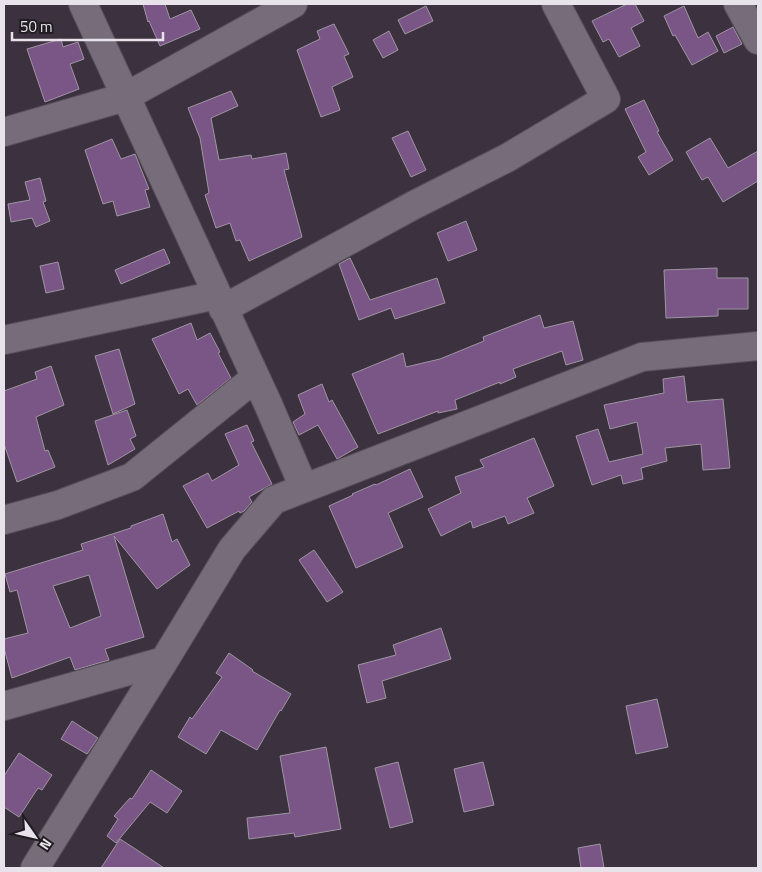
<svg xmlns="http://www.w3.org/2000/svg" width="762" height="872" viewBox="0 0 762 872" font-family="'Titillium Web',sans-serif">
<rect width="100%" height="100%" fill="#3c323f"/>
<path fill="#795685" stroke="#a095a3" fill-rule="evenodd" d="M143,4H165L170,19L191,10L200,29L160,46L149,21L148,22Z
M627,4H635L644,21L631,28L640,46L619,57L609,39L603,42L592,21Z
M426,6L433,21L405,34L398,20Z
M684,6L698,38L708,32L718,51L692,65L675,35L673,36L664,16Z
M334,24L349,54L344,56L353,77L332,87L340,110L321,117L297,50L320,39L317,31Z
M733,27L742,44L724,53L716,36Z
M389,31L398,50L383,58L373,40Z
M61,39L63,47L78,42L84,59L70,64L79,89L45,102L27,49Z
M231,91L238,106L211,118L219,160L251,155L252,159L286,153L289,169L284,170L302,237L249,261L240,240L236,241L230,223L216,228L205,195L209,193L200,138L188,108Z
M644,100L659,131L657,132L673,160L649,175L638,157L646,152L625,109Z
M408,131L426,170L411,177L392,138Z
M710,138L728,168L758,151V181L723,202L708,177L702,180L686,152Z
M112,139L121,159L135,154L149,189L145,190L150,207L117,216L113,201L103,204L85,150Z
M40,178L46,201L43,202L50,221L36,227L32,218L11,222L8,204L30,200L25,182Z
M466,221L477,250L448,261L437,233Z
M164,249L170,263L121,284L115,270Z
M350,258L370,300L437,278L445,303L395,319L391,308L359,320L339,264Z
M58,262L64,289L46,293L40,266Z
M717,268V278H748V309H718V316L666,318L664,270Z
M540,315L544,328L573,321L583,360L566,365L562,351L513,369L516,377L500,384V382L455,400L457,409L438,413V411L378,434L352,374L403,353L406,367L440,359L484,341L483,337Z
M191,323L197,340L210,333L220,352L218,353L231,378L197,405L188,389L179,394L152,339Z
M119,349L135,404L113,414L95,356Z
M51,366L64,405L36,417L45,451L48,450L55,467L17,482L4,444V391L37,379L35,372Z
M684,376L687,402L723,399L730,468L703,470L701,444L665,448L667,461L641,468L643,479L623,484L621,475L592,485L576,436L598,429L609,462L643,454L637,422L610,429L604,405L664,393L663,379Z
M322,384L329,402L332,400L358,447L337,459L318,425L299,435L293,422L305,414L298,395Z
M127,410L136,436L130,439L135,449L108,465L95,421Z
M247,425L254,441L251,442L272,484L249,497L252,502L244,511L240,513L239,511L207,528L183,486L208,473L212,481L239,465L225,434Z
M534,438L554,486L527,498L534,513L508,524L505,516L473,528L471,521L441,536L428,509L461,493L455,477L484,467L480,460Z
M410,469L423,497L388,513L403,547L356,568L329,506L353,495L352,494L375,484L376,485Z
M163,514L172,542L177,539L190,565L157,589L114,536L144,637L105,649L109,660L75,670L70,657L12,678L4,648V639L28,633L17,590L10,592L5,574L83,550L81,544L131,528V526ZM89,575L101,616L70,628L53,586Z
M314,550L343,592L327,602L299,560Z
M441,628L451,659L382,681L386,698L367,703L358,665L396,655L393,645Z
M229,653L253,670L252,671L291,694L281,711L280,710L257,750L221,730L206,754L178,737L190,717L192,719L222,677L216,673Z
M657,699L668,747L636,754L626,706Z
M72,721L98,738L87,754L61,739Z
M326,747L341,829L295,837L294,833L249,839L247,818L290,813L280,756Z
M19,753L52,775L42,790L38,788L19,817L4,807V776Z
M398,762L413,822L390,828L375,768Z
M483,762L494,805L464,812L454,769Z
M151,770L182,791L167,813L150,802L116,843L107,836L118,819L114,816L130,798L132,799Z
M120,839L134,848L164,868H101Z
M600,844L604,868H581L578,848Z"/>
<g fill="none" stroke-linecap="round" stroke-linejoin="round">
<defs>
<path id="minor" d="M83,4L268,404L304,488
M738,4L758,40
M4,132L125,97L293,4
M223,309L414,205L507,158L606,99L556,4
M4,340L217,295
M4,520L58,505L132,477L255,378
M4,706L164,661
M35,868L164,661L232,549L274,500L642,357L758,346"/>
</defs>
<use href="#minor" stroke="#564e58" stroke-width="30"/>
<use href="#minor" stroke="#766c7a" stroke-width="28"/>
</g>
<rect width="762" height="872" fill="none" stroke="#e8e3ea" stroke-width="10"/>
<g transform="translate(35 837) rotate(124)" stroke="#201c22" stroke-width="4" paint-order="stroke">
<path d="M0-4L9 19L0 12L-9 19Z" fill="#e8e3ea"/>
<text y="-8" font-size="14" font-weight="bold" text-anchor="middle" fill="#e8e3ea">N</text>
</g>
<path d="M12 32v8h151v-8" fill="none" stroke="#e8e3ea" stroke-width="2.5"/>
<text x="20" y="32" font-size="15" fill="#e8e3ea" stroke="#201c22" stroke-width="4" paint-order="stroke">50 m</text>
</svg>
